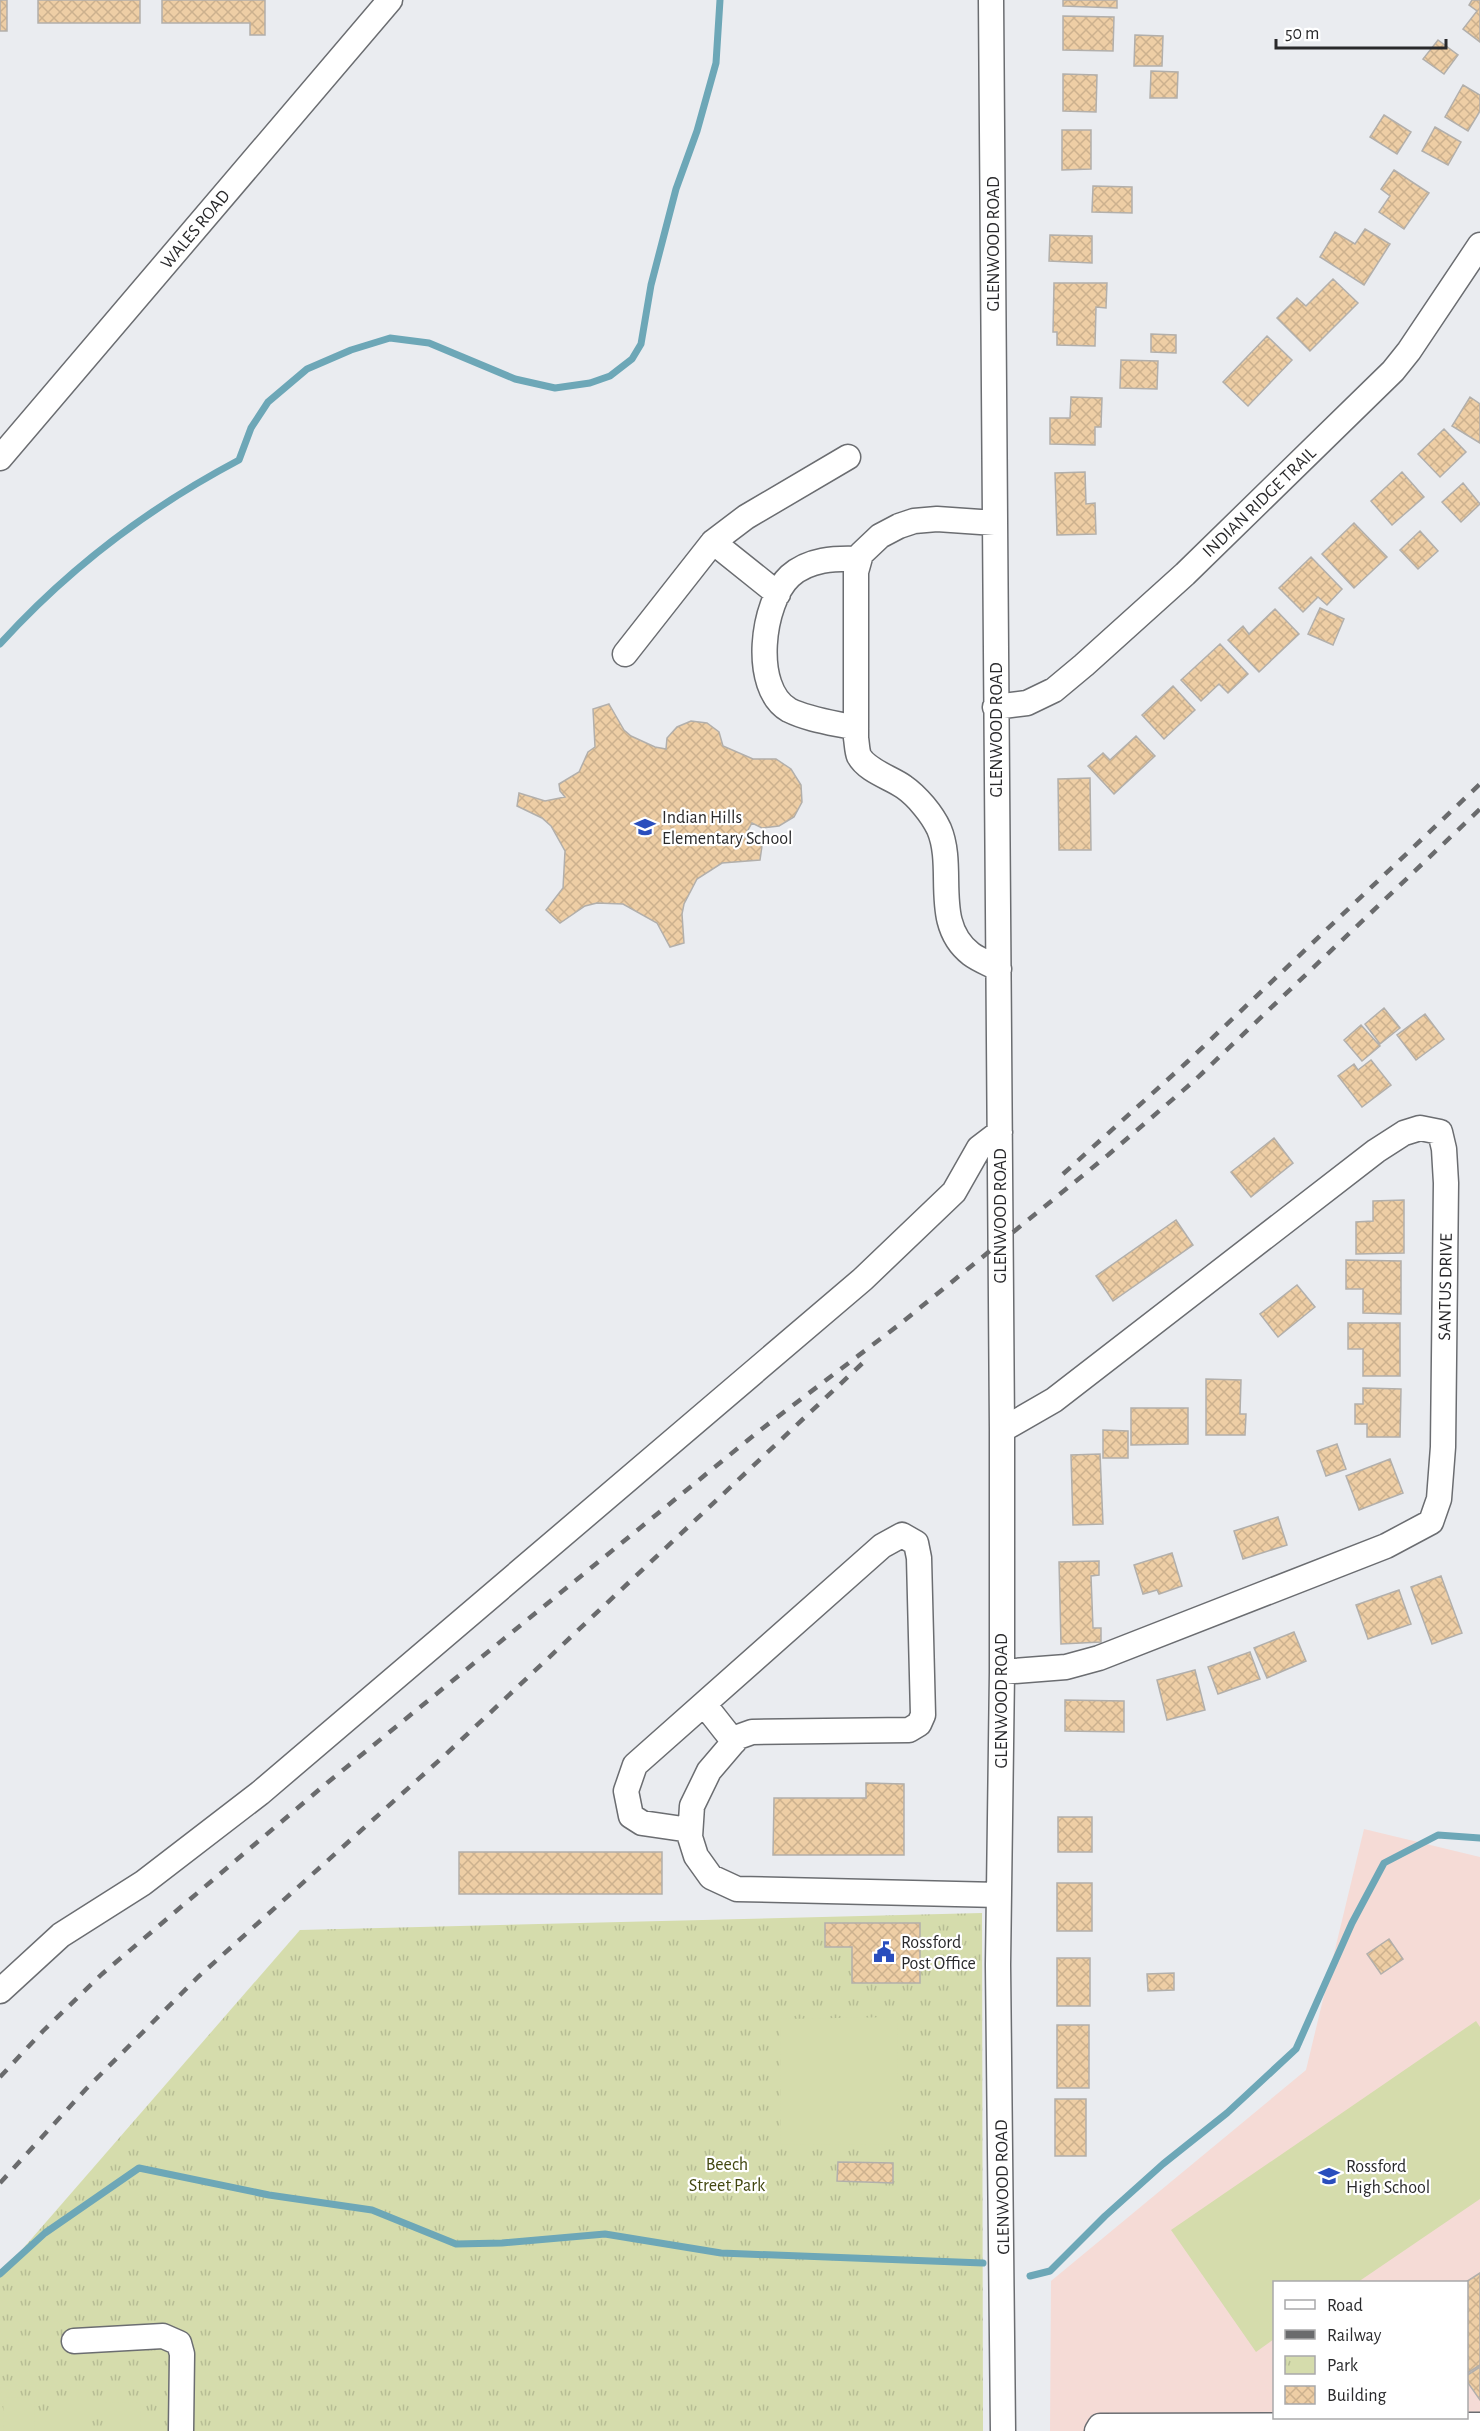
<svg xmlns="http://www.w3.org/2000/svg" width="1480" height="2431" viewBox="0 0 1480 2431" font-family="'Alegreya Sans',sans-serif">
<defs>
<pattern id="park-tufts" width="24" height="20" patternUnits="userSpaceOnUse" patternTransform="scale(1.5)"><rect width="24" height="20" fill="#d5dcac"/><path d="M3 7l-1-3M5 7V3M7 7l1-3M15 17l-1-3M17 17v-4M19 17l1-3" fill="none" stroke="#b7bd94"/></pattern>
<pattern id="building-cross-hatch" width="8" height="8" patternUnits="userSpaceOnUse" patternTransform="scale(1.5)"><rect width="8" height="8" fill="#eecea5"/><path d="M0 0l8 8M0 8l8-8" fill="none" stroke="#ccb18e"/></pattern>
</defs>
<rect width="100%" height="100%" fill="#eaecf0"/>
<path fill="#f5dbd6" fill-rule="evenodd" d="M1364,1829L1480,1857V2431H1050L1051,2281L1306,2070ZM1274,2282H1466V2418H1274Z"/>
<path fill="url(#park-tufts)" d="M982,1913L983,2431H0V2275L300,1930Z"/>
<path fill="#d5dcac" d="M897,2017L898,2144L781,2145L780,2019Z
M1476,2021L1480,2027V2199L1358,2282H1274V2339L1256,2352L1171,2230Z
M34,2397L35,2431H4L3,2398Z
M140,2402L141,2431H103V2403Z
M53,2403H91V2431H53Z"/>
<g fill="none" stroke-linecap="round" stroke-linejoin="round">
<path stroke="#6da7b7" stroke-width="7" d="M0,644C68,569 150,507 239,460L251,428L268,402L307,369L351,350L390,338L429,343L515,379L555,388L590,383L610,376L632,359L641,344L651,285L676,189L697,131L716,63L720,0
M0,2274L45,2233L139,2168L269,2195L372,2210L456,2244L502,2243L605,2234L721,2253L983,2263
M1030,2276L1050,2271L1105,2216L1163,2164L1227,2113L1296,2049L1352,1923L1384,1863L1438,1835L1480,1838"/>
</g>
<path fill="url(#building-cross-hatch)" stroke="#b2afab" stroke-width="1.5" d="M0,0H7V31H0Z
M38,0H140V23H38Z
M162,0H265V35H250V23H162Z
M1063,0H1117V8L1063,6Z
M1472,0H1480V42L1463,29L1477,11L1469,5Z
M1063,16L1114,17L1113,51L1063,50Z
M1135,35L1163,36L1162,66H1134Z
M1438,40L1458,55L1444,74L1423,59Z
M1151,71L1178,72L1177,98H1150Z
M1063,74L1097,75L1096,112L1063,111Z
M1463,85L1480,95V111L1468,131L1445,117Z
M1384,115L1411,132L1397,154L1370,137Z
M1435,127L1461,142L1448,165L1422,151Z
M1062,130H1091V169L1062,170Z
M1394,170L1429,193L1404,229L1379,212L1390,196L1381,189Z
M1093,186L1132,187V213L1092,212Z
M1365,229L1390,244L1364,285L1320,257L1335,232L1355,244Z
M1050,235L1092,236V263L1049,261Z
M1333,279L1358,303L1310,351L1277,318L1297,298L1306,306Z
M1054,283H1107L1106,308L1096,307L1095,346L1057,345V332H1053Z
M1151,334L1176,335V353L1151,352Z
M1267,336L1292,360L1248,406L1223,382Z
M1121,360L1158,361L1157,389L1120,388Z
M1071,397L1102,398L1101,427H1095V445L1050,444V418H1070Z
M1470,397L1480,404V443L1452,426Z
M1444,429L1466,452L1440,477L1418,454Z
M1085,472L1086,504L1095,503L1096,534L1057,535L1055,473Z
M1402,472L1424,497L1392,525L1371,501Z
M1463,483L1480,504L1461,522L1442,502Z
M1354,523L1387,557L1354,588L1322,554Z
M1420,531L1438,551L1418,569L1400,550Z
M1311,557L1342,589L1327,605L1318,597L1303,612L1279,588Z
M1320,608L1344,619L1333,645L1308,634Z
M1275,609L1299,634L1259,672L1228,640L1243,626L1249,634Z
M1220,644L1248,674L1228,693L1219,684L1201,701L1181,680Z
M1173,686L1195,710L1164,739L1142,715Z
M609,704L624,730L631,736L655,747L666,749L667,738L677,727L691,721L707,723L719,732L723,746L753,759H776L791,769L801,785L802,802L794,817L779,826L762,828L752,823L744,837L762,846L760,860L722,863L697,879L684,904L682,914L684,943L670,947L657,923L623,904L597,903L585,906L560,923L546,910L563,888L565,851L551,826L542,818L517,806L519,793L545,801L565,797L560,791L559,784L579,772L588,752L595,747L593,709Z
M1136,736L1155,756L1114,794L1088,766L1103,753L1110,760Z
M1090,778L1091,850H1059L1058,779Z
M1384,1008L1400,1028L1380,1044L1365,1024Z
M1425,1014L1444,1039L1416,1060L1397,1035Z
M1361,1025L1380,1046L1362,1061L1344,1040Z
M1371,1060L1391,1085L1362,1107L1338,1076L1354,1064L1358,1070Z
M1274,1138L1293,1163L1251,1197L1231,1172Z
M1404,1200V1253L1356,1254V1222L1373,1221V1201Z
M1176,1220L1193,1245L1113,1301L1096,1276Z
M1346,1260L1401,1261V1314L1363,1313V1289H1346Z
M1297,1285L1315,1307L1278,1337L1260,1314Z
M1348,1323H1400V1376H1363V1349H1348Z
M1206,1379L1241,1380L1240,1414H1246L1245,1435H1206Z
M1363,1388L1401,1389L1400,1437H1367V1424H1355V1404H1363Z
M1131,1408H1188V1444L1131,1445Z
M1103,1430L1128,1431V1458H1103Z
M1337,1444L1346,1469L1326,1476L1317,1451Z
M1100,1454L1103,1524L1073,1525L1071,1455Z
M1390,1459L1403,1493L1359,1510L1346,1476Z
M1278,1517L1287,1545L1243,1559L1234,1531Z
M1172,1553L1182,1586L1159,1594L1157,1590L1143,1594L1134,1565Z
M1099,1561V1575L1091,1576L1093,1628H1101V1642L1061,1644L1059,1562Z
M1441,1576L1462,1633L1432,1644L1411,1587Z
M1399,1590L1411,1624L1368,1639L1356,1605Z
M1294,1632L1306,1661L1267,1678L1254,1648Z
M1250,1652L1260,1679L1218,1694L1208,1667Z
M1195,1670L1205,1710L1167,1720L1157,1680Z
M1065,1700L1124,1701V1732L1065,1731Z
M866,1783L904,1784V1855H773L774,1798H866Z
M1058,1817H1092V1852H1058Z
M459,1852H662V1894H459Z
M1057,1883H1092V1931H1057Z
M825,1923H920V1983H852V1947H825Z
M1389,1939L1403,1959L1381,1974L1367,1954Z
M1057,1958H1090V2006H1057Z
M1174,1973V1990L1148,1991L1147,1974Z
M1057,2025H1089V2088H1057Z
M1055,2099H1086V2156H1055Z
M838,2162L893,2163V2183L837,2181Z
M1480,2273V2365L1466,2374V2282Z
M1480,2367V2400L1466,2380V2376Z"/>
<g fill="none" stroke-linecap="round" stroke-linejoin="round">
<defs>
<path id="minor" d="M991,0L1002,1430V1672L998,1965L1003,2431
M0,458L390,0
M995,523L937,519L914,521L899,526L880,536L861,554L856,572V738C857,744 857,751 859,756C867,771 892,778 904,787C917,796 932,814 939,829C956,869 931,923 971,954C979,960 990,964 999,969
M713,542L778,594
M625,654L713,542L746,517L848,457
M995,707L1027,703L1054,690L1084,665L1185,574L1393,371L1409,351L1480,245
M856,728C835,723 809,720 789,710C751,688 762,602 790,576C809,559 835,558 859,559
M1002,1430L1054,1400L1376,1151L1404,1133L1420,1128L1440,1132L1444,1149L1446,1183L1443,1447L1439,1499L1431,1522L1386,1546L1099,1658L1066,1667L1002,1672
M704,1704L734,1742
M690,1830L642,1823L631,1816L626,1791L635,1765L882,1546L902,1535L916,1543L919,1558L923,1715L919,1724L909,1730L752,1732L738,1737L709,1771L692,1806L690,1837L696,1856L711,1877L737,1889L999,1895
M0,1991L61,1935L143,1883L260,1793L863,1279L954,1192L979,1148L1000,1132
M74,2341L163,2336L179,2343L182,2354L181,2431
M1097,2431L1100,2426L1480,2425"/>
</defs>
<use href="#minor" stroke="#6b6d71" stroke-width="27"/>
<use href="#minor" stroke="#fff" stroke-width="24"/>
<path stroke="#6a6b6d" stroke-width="4.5" stroke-dasharray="10 10" stroke-linecap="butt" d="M1063,1174L1186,1063L1480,784
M0,2077L43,2031L102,1974L327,1783L759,1431L900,1324L1108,1155L1194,1081L1480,809
M0,2183L86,2089L198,1977L444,1756L868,1358"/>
</g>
<defs>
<symbol id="school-bare" viewBox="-9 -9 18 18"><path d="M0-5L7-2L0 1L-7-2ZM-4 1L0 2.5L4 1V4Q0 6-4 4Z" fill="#2a4ebd" stroke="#fff" stroke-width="2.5" paint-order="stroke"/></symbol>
<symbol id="civic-bare" viewBox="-9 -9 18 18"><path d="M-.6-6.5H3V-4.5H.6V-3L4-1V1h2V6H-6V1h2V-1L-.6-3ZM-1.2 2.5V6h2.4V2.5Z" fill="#2a4ebd" stroke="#fff" stroke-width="2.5" paint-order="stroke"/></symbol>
</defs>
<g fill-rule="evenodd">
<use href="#school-bare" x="630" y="812" width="30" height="30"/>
<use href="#civic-bare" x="869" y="1937" width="30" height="30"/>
<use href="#school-bare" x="1314" y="2161" width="30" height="30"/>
</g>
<g text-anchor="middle" stroke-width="4.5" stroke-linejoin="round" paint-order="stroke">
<g font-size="18" fill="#29292b" stroke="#fff">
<text transform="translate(195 229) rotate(-50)" y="6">WALES ROAD</text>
<text transform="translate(993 244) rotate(-90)" y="6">GLENWOOD ROAD</text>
<text transform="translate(1259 502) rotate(-44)" y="6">INDIAN RIDGE TRAIL</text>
<text transform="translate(996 730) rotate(-90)" y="6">GLENWOOD ROAD</text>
<text transform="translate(1000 1216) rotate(-90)" y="6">GLENWOOD ROAD</text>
<text transform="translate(1445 1287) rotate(-89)" y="6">SANTUS DRIVE</text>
<text transform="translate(1001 1701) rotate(-90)" y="6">GLENWOOD ROAD</text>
<text transform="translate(1002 2187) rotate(-91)" y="6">GLENWOOD ROAD</text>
</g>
<g font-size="18" fill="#29292b" stroke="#fff" text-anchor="start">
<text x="662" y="823">Indian Hills<tspan x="662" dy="21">Elementary School</tspan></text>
<text x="901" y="1948">Rossford<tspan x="901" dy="21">Post Office</tspan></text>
<text x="1346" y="2172">Rossford<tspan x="1346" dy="21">High School</tspan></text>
</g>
<g font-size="18" fill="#424710" stroke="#fff">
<text x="727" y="2170">Beech<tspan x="727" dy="21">Street Park</tspan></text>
</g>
</g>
<rect x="1273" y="2281" width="195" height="138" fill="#ffffff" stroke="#a9a9aa" stroke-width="1.5"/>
<rect x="1285" y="2300" width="30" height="9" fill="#ffffff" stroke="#a9a9aa" stroke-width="1.5"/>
<text x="1327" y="2311" font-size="18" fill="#29292b">Road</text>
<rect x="1285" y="2330" width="30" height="9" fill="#6a6b6d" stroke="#a9a9aa" stroke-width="1.5"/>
<text x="1327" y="2341" font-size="18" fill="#29292b">Railway</text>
<rect x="1285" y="2356" width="30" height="18" fill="url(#park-tufts)" stroke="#a9a9aa" stroke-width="1.5"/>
<text x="1327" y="2371" font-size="18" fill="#29292b">Park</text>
<rect x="1285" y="2386" width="30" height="18" fill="url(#building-cross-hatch)" stroke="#a9a9aa" stroke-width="1.5"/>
<text x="1327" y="2401" font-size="18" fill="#29292b">Building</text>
<path d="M1276 39v9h170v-9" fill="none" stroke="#29292b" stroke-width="3"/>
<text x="1285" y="39" font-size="18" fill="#29292b" stroke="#ffffff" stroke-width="4.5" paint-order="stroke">50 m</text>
</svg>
